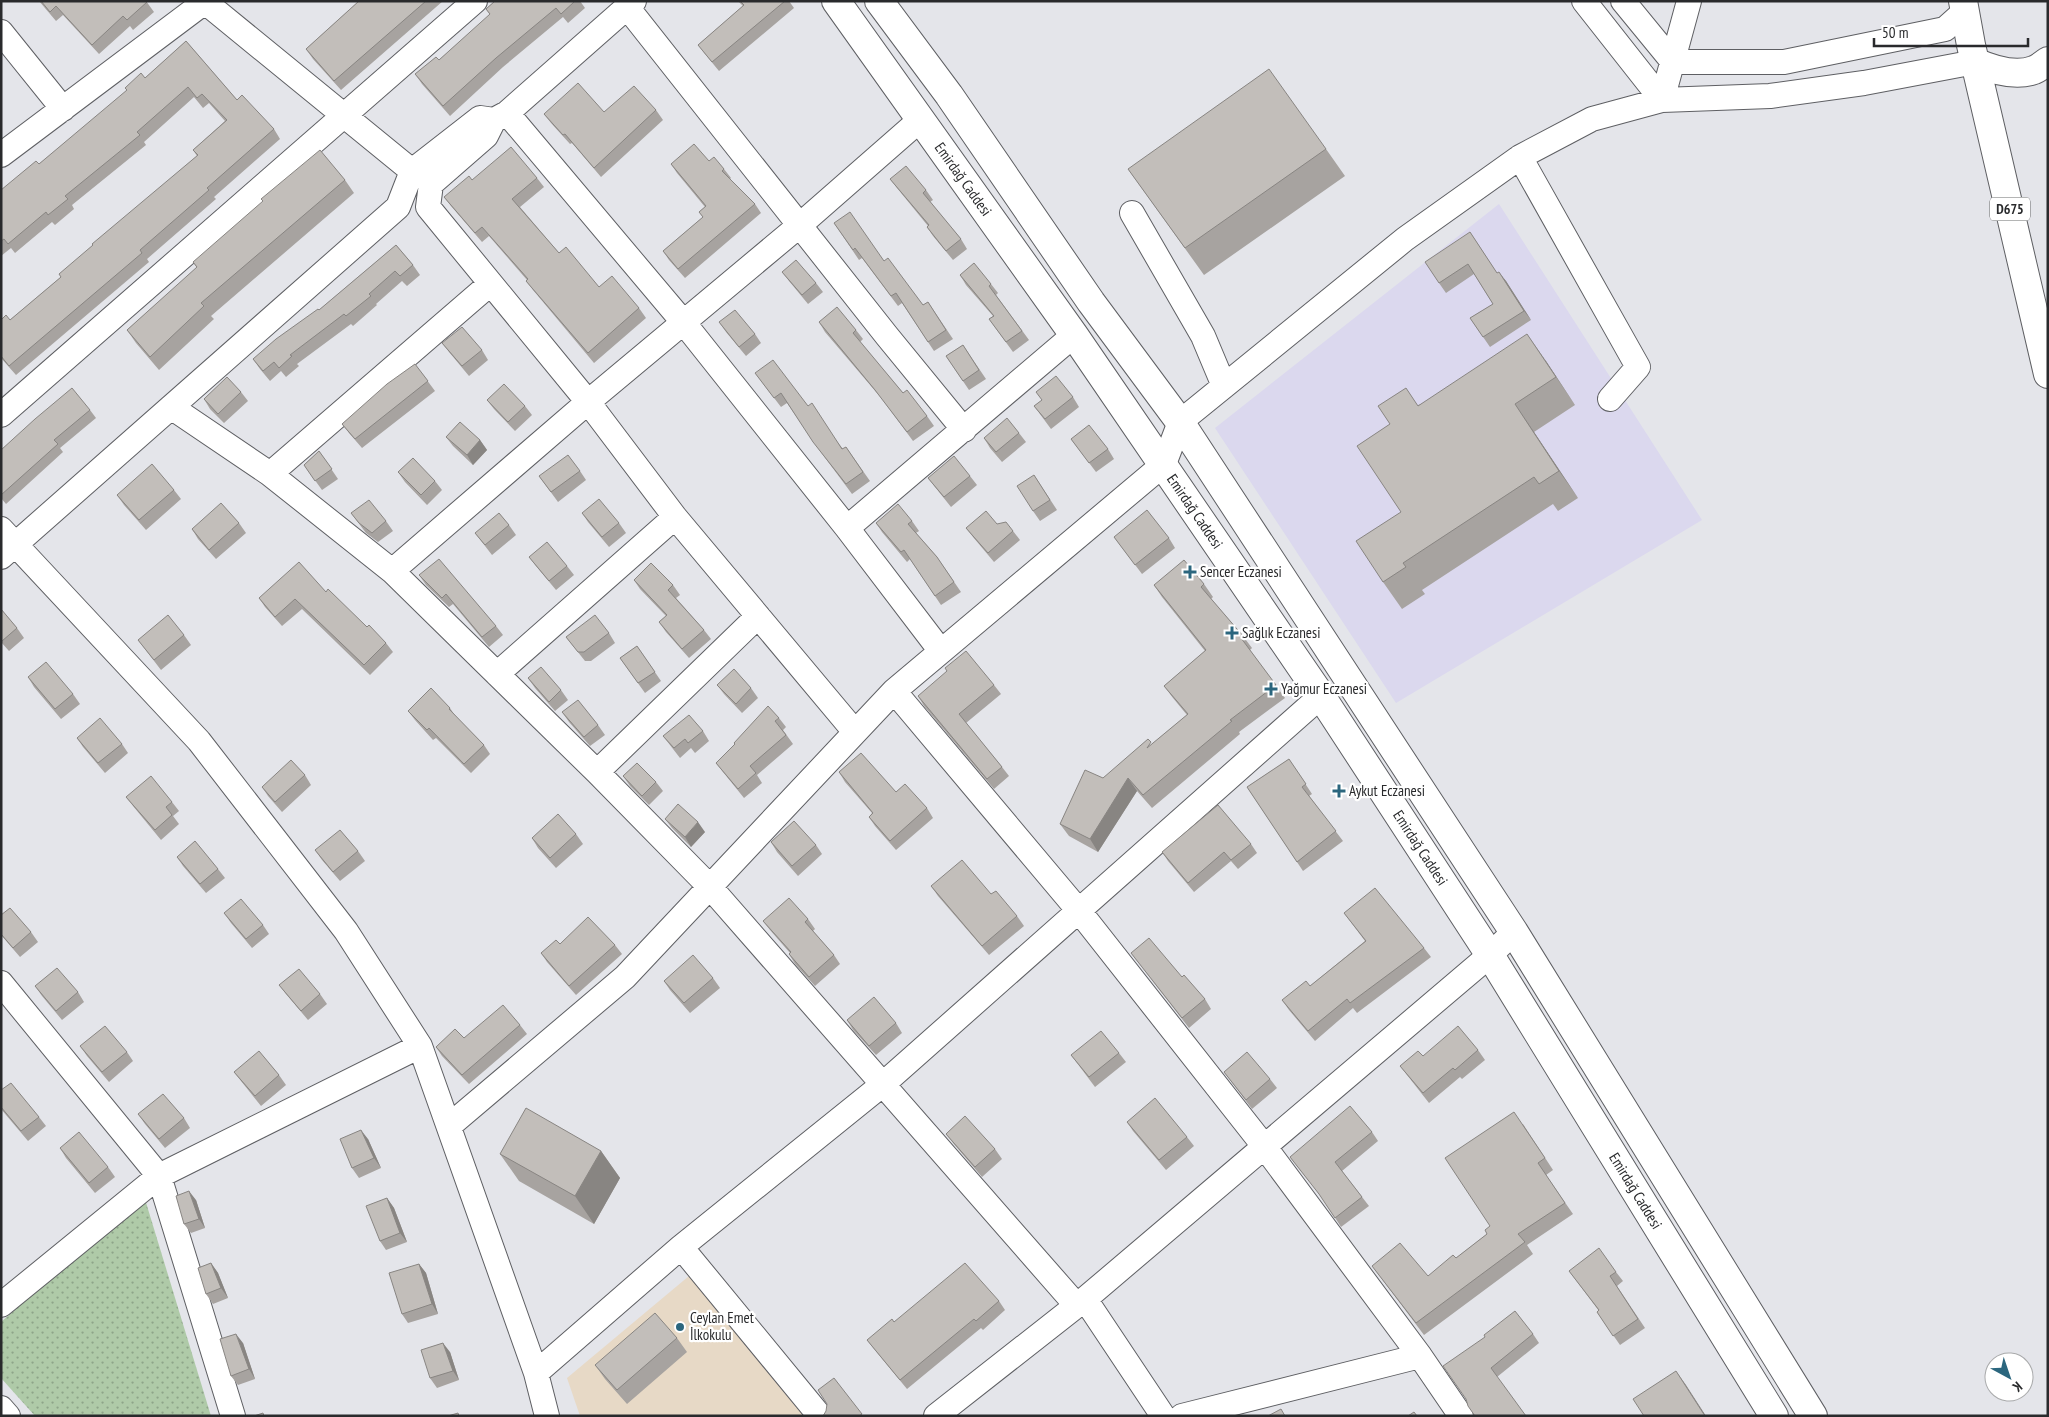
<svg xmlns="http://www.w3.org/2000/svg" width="2049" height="1417" viewBox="0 0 2049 1417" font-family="'PT Sans Narrow',sans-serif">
<defs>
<pattern id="grass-dots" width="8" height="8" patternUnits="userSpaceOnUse" patternTransform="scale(1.25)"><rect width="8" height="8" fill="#afcaa8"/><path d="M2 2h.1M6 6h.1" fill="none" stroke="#8ea489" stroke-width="1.8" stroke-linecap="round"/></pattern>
</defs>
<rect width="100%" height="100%" fill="#e4e5ea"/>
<path fill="#e7d9c6" d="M689,1276L806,1416H580L567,1378Z"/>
<path fill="#dbd8ee" d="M1499,204L1702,520L1396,703L1215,428Z"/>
<path fill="url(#grass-dots)" d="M144,1196L211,1416H35L1,1378V1322Z"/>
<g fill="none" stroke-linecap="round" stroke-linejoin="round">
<defs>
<path id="minor" d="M634,1L507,113L494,120L486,136L431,184L428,207L588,402L675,517L855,732
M1584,1L1662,100
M1623,1L1673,62
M627,7L887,336L964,430
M1,32L63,109
M1673,62H1784L1945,29L1964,12
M1662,100L1689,1
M507,113L684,323L847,528L940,650
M1,155L206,1
M1520,157L1638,367L1610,399
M412,171L480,118L494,120
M1132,213L1203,336L1224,386
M171,407L270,474L392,571L597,772L710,887L1077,1306
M1,415L475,1
M270,474L490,284
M847,528L1074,335
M1,529L199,741L346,931L420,1046L536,1373L547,1416
M1,557L398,207L412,171L205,2
M392,571L588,402L800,225L921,119
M497,674L675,517
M894,691L1079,911L1264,1146L1420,1356L1461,1416
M597,772L758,616
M1,983L159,1176L233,1416
M449,1126L625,977L894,691L1164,464L1180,422L1405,239L1520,157L1592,119L1662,100L1770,96L1864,83L1975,62
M681,1247L820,1416
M1085,1299L1163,1416
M1,1305L159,1176L420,1046
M536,1373L681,1247L882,1085L1321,696
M1,1408L8,1416
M936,1416L1085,1299L1490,955L1514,932
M1182,1416L1420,1356"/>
<g id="major">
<path id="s1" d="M836,1L1074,335L1321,696L1490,955L1774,1416"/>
<path d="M879,1L949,95L1091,302L1180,422L1514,932L1813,1416"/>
</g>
<path id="highway" d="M1963,1L1971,45L2048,374
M1975,62C1993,70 2015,77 2034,70C2039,68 2044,64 2048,61"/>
</defs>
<use href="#minor" stroke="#5e5f63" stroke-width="26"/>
<use href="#major" stroke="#5e5f63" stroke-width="30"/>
<use href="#highway" stroke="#5e5f63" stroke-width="30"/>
<use href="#minor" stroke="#fff" stroke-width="24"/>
<use href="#major" stroke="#fff" stroke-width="28"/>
<use href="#highway" stroke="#fff" stroke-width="28"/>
</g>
<path fill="#a7a3a0" d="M39,1H146L154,12L133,30L130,26L99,54L63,15L56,21Z
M359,1H443L341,90L313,59L306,49Z
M495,1H580L585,8L568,23L563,17L503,67L450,116L422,84L415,74L439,60L490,15L486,9Z
M738,1H789L794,8L719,71L705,54L698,45L743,6Z
M186,41L237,100L274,129L280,139L214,197L216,199L147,259L149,262L16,375L1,358V320H10L61,277L93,245L197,156L193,150L225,121L209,103L203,108L194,97L144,142L146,145L72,205L74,209L55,225L52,222L15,253L11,248L1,256V190L39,164L145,78Z
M656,110L663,120L601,177L572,143L570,144L551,123L544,114Z
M1326,149L1345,176L1204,275L1128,169Z
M709,161L724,169L731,178L730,179L755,204L761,213L685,278L669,260L663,251L703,217L699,212L705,207L677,173L671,164Z
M537,178L544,187L520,207L559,253L599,287L639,308L646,318L594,363L533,290L526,281L527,280L489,236L482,242L451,206L444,197L472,180Z
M890,179L926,190L933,200L930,202L961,239L967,249L953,260L933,236L927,227L928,226L897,188Z
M345,180L354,193L211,316L214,319L159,370L136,343L127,330L197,268L193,262Z
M834,223L884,261L923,305L928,302L953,339L934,351L902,303L898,306L862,258L859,260Z
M1470,232L1497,273L1506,281L1531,320L1490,347L1470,318L1493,304L1474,274L1446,293L1439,283Z
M396,245L413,265L420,275L407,286L402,281L376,304L377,305L353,326L351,324L297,364L299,366L286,377L281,371L270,381L260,369L253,359L319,310Z
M782,272L816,283L823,292L808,304L789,281Z
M960,275L991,284L998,293L996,295L1029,340L1013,352L989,319L993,316L966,285Z
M719,322L755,334L761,343L746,356L726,332Z
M819,322L856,330L863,339L860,342L903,393L927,416L934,426L913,441L882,399L825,332Z
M442,343L482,350L488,360L469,376L449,352Z
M963,345L986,379L969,390L946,356Z
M1546,361L1575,405L1534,432L1578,498L1558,511L1553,504L1422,590L1425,594L1402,609L1383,582L1401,512L1418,405Z
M415,364L435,391L362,448L349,433L342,424Z
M755,373L808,406L843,449L846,447L870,481L852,494L820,451L787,403L781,407Z
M241,392L248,401L224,423L210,409L204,399Z
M1073,397L1079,407L1051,429L1034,406L1042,400Z
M487,400L525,406L532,415L515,431L494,409Z
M90,410L96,418L60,448L63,452L6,504L1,498V450Z
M1019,433L1026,442L1002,462L990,448L984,438Z
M446,437L480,440L487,450L473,465L453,446Z
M1071,439L1108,449L1114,459L1096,472Z
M319,451L338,479L322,490L304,465Z
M580,471L586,480L558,502L539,476Z
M398,472L435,481L442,490L427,505L405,482Z
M1034,475L1057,510L1040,521L1033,511Z
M970,476L977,485L951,507L935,487L928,478Z
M174,490L181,499L146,530L124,505L117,495Z
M351,513L386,521L393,531L378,542L366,533Z
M582,513L619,523L626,533L609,547L588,522Z
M912,521L919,531L916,533L937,557L961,592L941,605L910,559L907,562L882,532L876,523Z
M239,523L246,533L216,559L198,539L192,529Z
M997,524L1013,531L1020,540L994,562L973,537L966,528Z
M509,525L516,535L492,555L475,533Z
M1114,537L1169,538L1175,548L1142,574Z
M529,557L567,566L574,575L556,590L536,566Z
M419,575L496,626L503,635L489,647L453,604L449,607L426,585Z
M634,580L673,585L680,595L676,598L704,630L711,639L689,658L666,632L659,622L666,616L640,589Z
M1204,584L1213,597L1211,599L1243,636L1252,648L1250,650L1285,698L1239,732L1240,734L1152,808L1137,791L1098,852L1069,836L1060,824L1103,778L1152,744L1187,715L1173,698L1164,686L1205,651L1162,597L1154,585Z
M326,592L367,627L386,643L393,652L370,675L302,609L282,626L265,607L259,598Z
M1,609L17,628L24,638L9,651L1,642Z
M609,633L615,643L591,661H585L566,637Z
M184,635L191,645L161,670L138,640Z
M637,646L661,681L645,693L620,658Z
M28,677L73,694L80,704L61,719L34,687Z
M528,678L561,690L568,700L555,711L535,688Z
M717,685L751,688L758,698L742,713L724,694Z
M994,685L1001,694L966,723L1002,767L1009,776L994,789L924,706L918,696Z
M450,708L456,717L484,745L490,754L471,773L436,738L433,740L415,720L408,711Z
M562,712L598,725L605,735L590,746L569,722Z
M779,718L786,727L783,730L793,744L757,775L762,783L744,798L723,772L716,763Z
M703,731L709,741L695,753L691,748L680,758L663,736Z
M77,738L122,744L128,753L105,773L83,747Z
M1289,759L1312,794L1309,796L1343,841L1303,871L1247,787Z
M839,772L896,792L927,808L933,818L896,850L875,826L869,817L872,813L845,782Z
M305,775L311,785L282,812L268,796L262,787Z
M623,776L656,782L663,791L649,805L630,786Z
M126,797L172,802L179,811L173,816L179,824L161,840L133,806Z
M665,819L705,832L691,847L672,828Z
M576,834L583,844L556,868L538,848L532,838Z
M771,842L816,845L822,854L798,876L777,852Z
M1251,844L1257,853L1238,869L1231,861L1194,892L1168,861L1162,852Z
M315,850L358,851L365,861L340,881L322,860Z
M177,857L218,869L225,878L206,893L183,866Z
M931,886L991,894L1017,916L1024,926L989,955L938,896Z
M224,913L263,925L269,934L252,948L231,923Z
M1344,913L1424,948L1431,957L1357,1013L1353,1008L1315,1041L1289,1010L1282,1000L1310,986L1365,941Z
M1,915L31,932L38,942L20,957L1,935Z
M808,919L815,929L813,931L834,955L840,964L815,986L795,964L789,954L790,953L770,930L763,921Z
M560,944L615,945L622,954L576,995L547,962L541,953Z
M1131,953L1205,999L1211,1009L1189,1028Z
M713,978L720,988L690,1013L670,990L664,981Z
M279,985L320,994L327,1004L308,1020L286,994Z
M35,986L78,992L84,1002L62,1020L42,996Z
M847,1020L896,1023L902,1033L876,1055L853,1030Z
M520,1025L527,1034L469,1084L442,1056L436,1047L464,1038Z
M80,1046L127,1052L133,1061L109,1082L87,1056Z
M1478,1050L1485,1060L1462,1079L1460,1077L1429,1103L1407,1075L1400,1066L1423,1056Z
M1119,1053L1126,1062L1095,1087L1071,1055Z
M234,1072L279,1075L286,1085L261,1106L241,1081Z
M1224,1072L1270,1079L1277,1088L1252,1109Z
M1,1090L39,1117L46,1126L28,1141L1,1109Z
M138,1114L184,1118L190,1128L165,1148L145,1124Z
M1127,1122L1187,1137L1194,1146L1166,1170L1133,1131Z
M1523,1124L1553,1170L1546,1175L1573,1214L1527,1245L1533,1254L1424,1335L1372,1266L1428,1276L1456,1258L1487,1234L1490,1226Z
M1372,1132L1378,1141L1342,1171L1369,1206L1341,1227L1324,1200L1290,1157Z
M946,1134L995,1149L1002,1159L982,1177L953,1143Z
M368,1139L381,1168L359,1178L352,1168Z
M60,1148L108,1167L115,1177L95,1193L66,1158Z
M601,1151L620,1178L594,1224L519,1181L500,1154Z
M387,1198L394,1208L407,1242L386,1250L380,1241Z
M196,1200L205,1228L191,1233L184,1224Z
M211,1263L218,1273L228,1298L213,1304L206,1294Z
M419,1264L426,1273L438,1314L408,1323L402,1314Z
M1569,1271L1616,1272L1623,1281L1617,1286L1645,1328L1620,1345L1597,1312L1599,1311Z
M999,1301L1005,1310L983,1330L981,1328L907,1389L874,1349L867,1340L894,1322Z
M1533,1334L1539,1343L1497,1377L1443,1366Z
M677,1338L687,1352L627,1404L605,1379L595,1365Z
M243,1343L255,1379L238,1385L231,1376Z
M450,1352L459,1380L437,1388L430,1378Z"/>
<path fill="#888582" d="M1499,272L1506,281L1531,320L1524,311Z
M1527,334L1546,361L1575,405L1556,377Z
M1515,404L1534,432L1578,498L1559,471Z
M480,440L487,450L473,465L467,455Z
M1128,778L1137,791L1098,852L1090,839Z
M698,822L705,832L691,847L685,837Z
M361,1130L368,1139L381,1168L374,1158Z
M601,1151L620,1178L594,1224L575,1196Z
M189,1191L196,1200L205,1228L199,1219Z
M387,1198L394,1208L407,1242L400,1233Z
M211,1263L218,1273L228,1298L221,1288Z
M419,1264L426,1273L438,1314L432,1304Z
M236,1334L243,1343L255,1379L249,1369Z
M443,1343L450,1352L459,1380L453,1371Z
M1676,1371L1686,1385L1706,1416H1705Z"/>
<path fill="#c2beba" stroke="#888582" d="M41,1H146L147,2L127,20L123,16L92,45L56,6L50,12Z
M359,1H426L334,81L306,49Z
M495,1H575L561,14L556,8L496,58L443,106L415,74L436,57L439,60L490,14L486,9Z
M740,1H785L712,62L698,45L744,5Z
M186,41L237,100L242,95L274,129L207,188L209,190L140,250L142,253L9,366L1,356V320L6,315L10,320L61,277L59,274L93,245L92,244L198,155L193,150L227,120L202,94L197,98L188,87L137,132L140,135L65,196L68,199L48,215L46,212L8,244L4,239L1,241V190L36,161L39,164L127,90L125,88L141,73L145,78Z
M1269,69L1326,149L1185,248L1128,169Z
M578,83L604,112L634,86L656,110L594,168L565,134L563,135L544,114Z
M694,144L709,161L714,157L724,169L722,171L755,204L678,269L663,251L703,217L699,212L706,206L671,164Z
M511,147L537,178L512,199L559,253L566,247L599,287L612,276L639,308L588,353L526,281L528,279L482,227L475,233L444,197L469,176L472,180Z
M320,150L345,180L201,303L204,306L150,357L127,330L197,267L193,262L263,201L261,199Z
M906,166L926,190L923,193L961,239L946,251L927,227L929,225L890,179Z
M850,212L884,261L888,258L923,305L928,302L946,330L928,342L896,293L891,296L855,248L853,250L834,223Z
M1470,232L1497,273L1499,272L1524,311L1483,337L1470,318L1493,304L1468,264L1439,283L1425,262Z
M396,245L413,265L400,276L395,271L369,294L371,296L346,316L344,314L290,355L292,356L279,368L274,362L263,371L253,359L276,339L318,309L319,310Z
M796,260L816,283L802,295L782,272Z
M974,263L991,284L989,286L1022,331L1006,342L989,319L994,316L960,275Z
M837,307L856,330L853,333L903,393L907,390L927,416L907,432L875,390L819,322Z
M735,310L755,334L739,347L719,322Z
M462,327L482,350L462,366L442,343Z
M1527,334L1556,377L1515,404L1559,471L1539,484L1534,477L1403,563L1406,567L1383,582L1356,541L1401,512L1357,446L1390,424L1378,406L1406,388L1418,406Z
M963,345L979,370L963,381L946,356Z
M773,360L808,406L812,403L842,449L846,447L863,472L846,484L813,442L781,393L774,398L755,373Z
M415,364L428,381L355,439L342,424L387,384Z
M1056,376L1073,397L1045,419L1034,406L1042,400L1036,392Z
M227,377L241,392L218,414L204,399Z
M504,384L525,406L508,422L487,400Z
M72,388L90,410L54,440L58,444L1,495V450L35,419Z
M1007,418L1019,433L996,452L984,438Z
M460,422L480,440L467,455L446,437Z
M1089,425L1108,449L1089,463L1071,439Z
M319,451L332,469L315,481L304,465Z
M568,455L580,471L551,492L539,476Z
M954,456L970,476L944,497L928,478Z
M413,458L435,481L421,495L398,472Z
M152,464L174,490L139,520L117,495Z
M1034,475L1050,500L1033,511L1017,486Z
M599,499L619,523L602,537L582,513Z
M369,500L386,521L372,533L359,523L351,513Z
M221,503L239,523L209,550L192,529Z
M898,504L912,521L908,524L937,557L954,582L935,596L904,550L901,552L876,523Z
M1147,510L1169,538L1135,565L1114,537Z
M986,511L997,524L1006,522L1013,531L988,553L966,528Z
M499,513L509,525L485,545L475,533Z
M547,542L567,566L549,581L529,557Z
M439,559L496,626L482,637L446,594L442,598L419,575Z
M1184,560L1204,584L1201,587L1243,636L1241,638L1276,685L1230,720L1232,721L1143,795L1128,778L1090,839L1060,824L1085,770L1103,778L1148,739L1151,742L1147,748L1188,714L1164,686L1206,650L1154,585Z
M299,562L326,592L328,589L367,627L369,625L386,643L364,665L295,599L275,617L259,598Z
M651,563L673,585L668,590L704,630L682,649L659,622L667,615L634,580Z
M1,609L17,628L2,641L1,640Z
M168,615L184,635L154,660L138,640Z
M595,615L609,633L584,652H578L566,637Z
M637,646L655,672L638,683L620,658Z
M966,651L994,685L959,714L1002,767L987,779L918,696L947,671L945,668Z
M46,662L73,694L55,709L28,677Z
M541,667L561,690L549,702L528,678Z
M734,669L751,688L736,704L717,685Z
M431,688L450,708L449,709L484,745L464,764L429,728L427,730L408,711Z
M578,700L598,725L584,737L562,712Z
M768,706L779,718L775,721L786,735L750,766L756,773L738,789L716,763L735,744L734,743Z
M689,715L703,731L688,743L685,739L674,748L663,736Z
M100,718L122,744L98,763L77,738Z
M861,753L896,792L905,784L927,808L890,841L869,817L873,813L839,772Z
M1289,759L1306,784L1302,787L1336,831L1297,862L1247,787Z
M291,760L305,775L275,802L262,787Z
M637,763L656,782L642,796L623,776Z
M151,776L172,802L166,807L172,815L155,830L126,797Z
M678,804L698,822L685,837L665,819Z
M1218,805L1251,844L1231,860L1224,852L1188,883L1162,852Z
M558,814L576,834L550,858L532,838Z
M794,821L816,845L792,866L771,842Z
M340,830L358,851L333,872L315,850Z
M195,841L218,869L200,884L177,857Z
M962,860L991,894L996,891L1017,916L982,946L931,886Z
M1375,888L1424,948L1350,1003L1347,999L1308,1031L1282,1000L1306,981L1310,986L1366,941L1344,913Z
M789,898L808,919L805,922L834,955L809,977L789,954L791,952L763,921Z
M241,899L263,925L246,939L224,913Z
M10,908L31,932L13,948L1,934V915Z
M588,917L615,945L569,986L541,953L556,940L560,944Z
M1149,938L1182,977L1184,975L1205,999L1182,1018L1131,953Z
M693,955L713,978L684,1003L664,981Z
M57,968L78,992L56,1011L35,986Z
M299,969L320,994L301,1011L279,985Z
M874,997L896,1023L869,1046L847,1020Z
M503,1005L520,1025L462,1075L436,1047L455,1029L464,1038Z
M105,1026L127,1052L102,1072L80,1046Z
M1458,1026L1478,1050L1455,1070L1453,1068L1423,1093L1400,1066L1418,1051L1423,1056Z
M1101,1031L1119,1053L1089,1077L1071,1055Z
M259,1051L279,1075L255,1096L234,1072Z
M1247,1052L1270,1079L1246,1100L1224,1072Z
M11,1083L39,1117L21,1131L1,1107V1090Z
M163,1094L184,1118L159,1139L138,1114Z
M1155,1098L1187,1137L1159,1160L1127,1122Z
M1350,1106L1372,1132L1335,1162L1362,1197L1335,1218L1319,1194L1290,1157Z
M526,1108L601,1151L575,1196L500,1154Z
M1514,1112L1545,1158L1538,1163L1565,1203L1518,1234L1525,1242L1416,1323L1372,1266L1400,1243L1428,1276L1453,1255L1456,1258L1487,1234L1485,1230L1490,1226L1445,1158Z
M965,1116L995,1149L975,1167L946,1134Z
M361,1130L374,1158L352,1168L340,1139Z
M79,1132L108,1167L89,1183L60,1148Z
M189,1191L199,1219L184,1224L176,1196Z
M387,1198L400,1233L380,1241L366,1206Z
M1599,1248L1616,1272L1610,1276L1638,1319L1613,1336L1597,1312L1599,1310L1569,1271Z
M211,1263L221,1288L206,1294L198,1268Z
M965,1263L999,1301L976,1321L974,1319L900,1380L867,1340L892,1319L894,1322Z
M419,1264L432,1304L402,1314L389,1273Z
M1515,1311L1533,1334L1491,1368L1526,1416H1475L1468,1406L1466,1399L1443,1366L1485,1337L1484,1335Z
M655,1313L677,1338L617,1390L595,1365Z
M236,1334L249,1369L231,1376L220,1339Z
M443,1343L453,1371L430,1378L421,1350Z
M1676,1371L1705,1416H1644L1633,1399Z
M834,1378L862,1414L859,1416H823L826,1411L827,1404L818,1390Z
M1281,1409L1285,1416H1268Z
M1414,1412L1417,1416H1408Z
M263,1413L264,1416H254Z
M458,1413L459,1416H448Z"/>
<g fill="#2b667e" stroke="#fff" stroke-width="2">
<path d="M1187.5 564.5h5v5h5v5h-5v5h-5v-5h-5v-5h5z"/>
<path d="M1229.5 625.5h5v5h5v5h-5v5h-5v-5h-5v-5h5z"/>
<path d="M1268.5 681.5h5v5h5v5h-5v5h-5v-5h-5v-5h5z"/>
<path d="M1336.5 783.5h5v5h5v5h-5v5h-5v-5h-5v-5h5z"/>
<circle cx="680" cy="1327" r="5"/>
</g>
<g text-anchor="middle" stroke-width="4.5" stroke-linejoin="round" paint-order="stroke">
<rect fill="#fff" stroke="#696a6b" stroke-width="1" x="1990" y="197.5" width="40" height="23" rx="4"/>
<g font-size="14" font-weight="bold" fill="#292a2c">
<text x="2010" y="214">D675</text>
</g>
<g font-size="15" fill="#292a2c" stroke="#fff">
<text dy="5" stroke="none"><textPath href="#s1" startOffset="219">Emirdağ Caddesi</textPath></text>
<text dy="5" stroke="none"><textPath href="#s1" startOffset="624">Emirdağ Caddesi</textPath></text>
<text dy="5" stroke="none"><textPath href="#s1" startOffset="1029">Emirdağ Caddesi</textPath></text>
<text dy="5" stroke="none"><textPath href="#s1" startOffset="1434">Emirdağ Caddesi</textPath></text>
</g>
<g font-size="15" fill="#292a2c" stroke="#fff" text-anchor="start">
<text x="1200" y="577">Sencer Eczanesi</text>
<text x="1242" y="638">Sağlık Eczanesi</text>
<text x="1281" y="694">Yağmur Eczanesi</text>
<text x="1349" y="796">Aykut Eczanesi</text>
<text x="690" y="1323">Ceylan Emet<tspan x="690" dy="17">İlkokulu</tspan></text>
</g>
</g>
<rect width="2049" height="1417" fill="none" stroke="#292a2c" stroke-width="5"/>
<g transform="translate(2009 1377) rotate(140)"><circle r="24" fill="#ffffff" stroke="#a9aaab"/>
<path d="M0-4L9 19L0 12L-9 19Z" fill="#2b667e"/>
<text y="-8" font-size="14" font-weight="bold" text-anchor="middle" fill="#292a2c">K</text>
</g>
<path d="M1874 38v8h154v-8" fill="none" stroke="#292a2c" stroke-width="2.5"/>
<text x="1882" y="38" font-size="15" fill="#292a2c" stroke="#ffffff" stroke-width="4" paint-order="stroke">50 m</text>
</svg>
